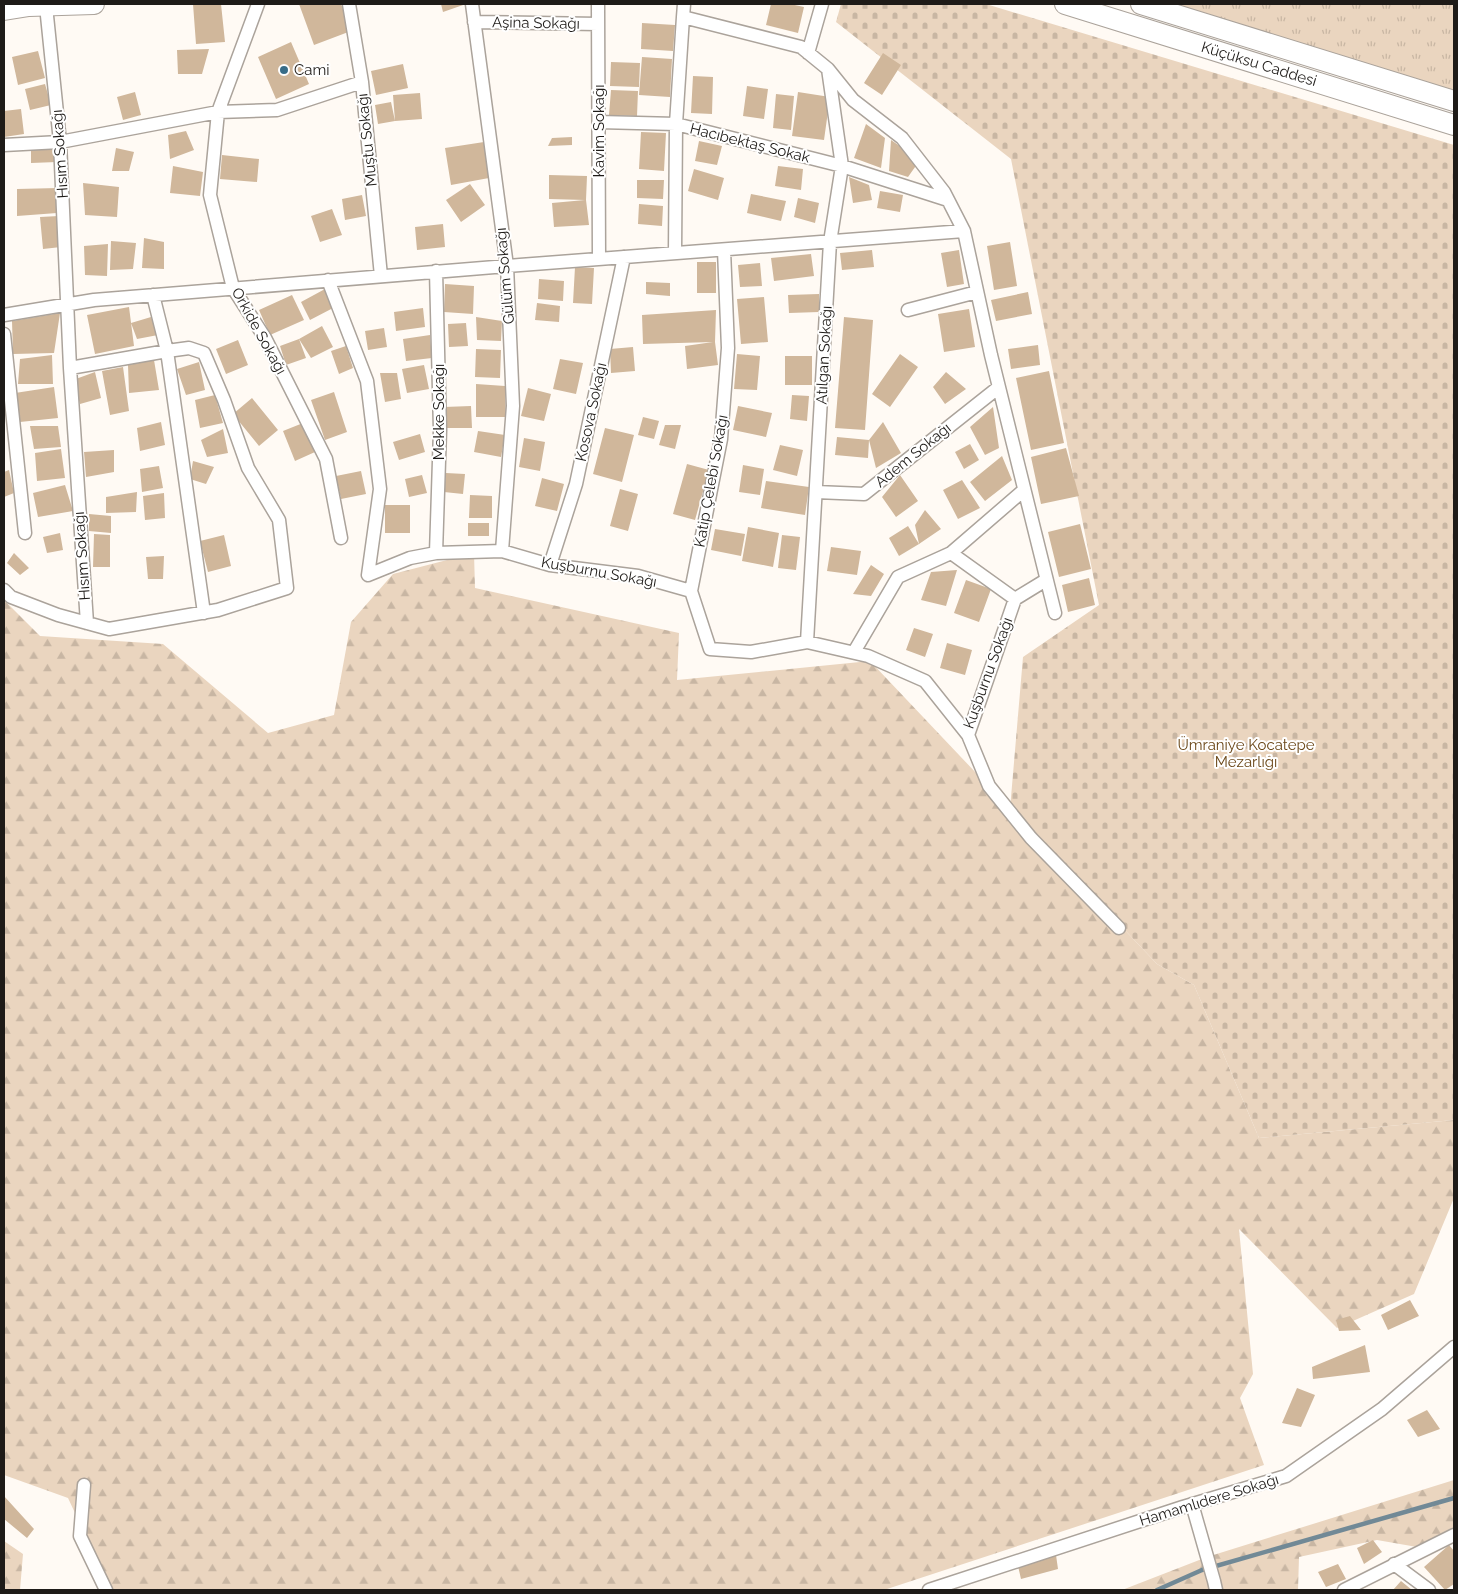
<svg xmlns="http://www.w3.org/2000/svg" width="1458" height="1594" viewBox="0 0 1458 1594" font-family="Raleway,sans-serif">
<defs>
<pattern id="forest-firs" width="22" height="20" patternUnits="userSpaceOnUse" patternTransform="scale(1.25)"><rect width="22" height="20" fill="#ead5bf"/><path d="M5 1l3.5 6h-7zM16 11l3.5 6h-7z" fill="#c8b6a3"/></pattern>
<pattern id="cemetery-stones" width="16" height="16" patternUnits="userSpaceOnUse" patternTransform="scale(1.25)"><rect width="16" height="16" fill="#ead5bf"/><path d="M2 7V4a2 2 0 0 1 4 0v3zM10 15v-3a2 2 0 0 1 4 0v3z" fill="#c8b6a3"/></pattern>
<pattern id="park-tufts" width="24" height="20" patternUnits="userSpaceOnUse" patternTransform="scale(1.25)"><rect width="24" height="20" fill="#ead5bf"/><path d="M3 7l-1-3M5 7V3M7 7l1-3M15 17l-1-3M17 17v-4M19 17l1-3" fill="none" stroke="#c8b6a3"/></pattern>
</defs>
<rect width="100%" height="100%" fill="#fffaf4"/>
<path fill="url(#forest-firs)" d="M474,553L475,588L679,633L677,680L870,661L1157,964L1194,985L1259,1138L1454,1120V1198L1414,1294L1337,1328L1239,1229L1253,1374L1240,1398L1264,1465L884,1590H111L68,1498L4,1475V600L40,636L163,644L268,733L334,715L351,622L393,574Z
M1454,1480V1538L1417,1547L1377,1540L1299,1557L1298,1590H1122L1207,1557Z
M4,1541L23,1554L20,1590H4Z"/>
<path fill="url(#cemetery-stones)" d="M841,4H986L1454,145V1120L1259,1138L1194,985L1157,964L1010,809L1023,657L1099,605L1011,159L836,22Z"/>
<path fill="url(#park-tufts)" d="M1176,4H1454V95L1203,13Z"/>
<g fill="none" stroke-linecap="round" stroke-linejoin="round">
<path stroke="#718996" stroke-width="4.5" d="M1157,1590L1202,1570L1454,1498"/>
</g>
<path fill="#d0b79b" d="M193,4H221L225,42L196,44Z
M299,4H341L351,31L314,45Z
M441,4H466L443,12Z
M771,4H790L804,7L798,33L766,25Z
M642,23L675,25L673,51L641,49Z
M291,42L309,84L276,99L258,57Z
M209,49L202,74H178L177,50Z
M38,51L45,78L18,85L12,57Z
M883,53L901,65L882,95L864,83Z
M642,57L672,59L670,97L639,95Z
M611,62L640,63L639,87L610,86Z
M403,64L408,88L376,95L371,71Z
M693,76L713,77L712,114L691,113Z
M45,84L51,105L30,110L25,89Z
M747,86L768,89L764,119L743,116Z
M611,90L638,91L637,116L609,115Z
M135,92L141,115L123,120L117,97Z
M798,92L830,97L824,140L792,136Z
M420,93L422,119L395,121L378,124L375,105L391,102L395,121L393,95Z
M776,94L794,96L791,130L773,128Z
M21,109L24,134L4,137V111Z
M866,124L885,138L881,168L854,158Z
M186,131L194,150L170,159L168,135Z
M641,132L666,133L664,171L639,169Z
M572,137V145L548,146L552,138Z
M891,140L920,160L908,177L889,171Z
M699,141L722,146L717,165L695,161Z
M484,142L489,178L451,185L445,148Z
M31,147H56L57,162L31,163Z
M116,148L134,152L129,171H112Z
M222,155L259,159L257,182L220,179Z
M173,166L203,172L200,196L170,193Z
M778,166L803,169L801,190L775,186Z
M694,169L724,178L718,200L688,191Z
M549,175L587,176L586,200L589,225L554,227L552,203L585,200L549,199Z
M849,177L869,185L872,200L853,203Z
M637,180H664L663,199L637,198Z
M83,183L119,187L117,217L85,215Z
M470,184L485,205L461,222L446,200Z
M58,188L57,213L17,216V189Z
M880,191L903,195L900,212L877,208Z
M751,194L786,201L781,221L747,213Z
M362,195L366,216L345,220L342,199Z
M798,198L819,203L815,223L794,217Z
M639,204L663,206L662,226L638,224Z
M332,209L342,235L320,242L311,216Z
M59,216L61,247L43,249L40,217Z
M443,224L445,247L417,250L415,227Z
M144,238L164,242V269L142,268Z
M111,241L136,243L133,269L110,270Z
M1010,242L1017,286L994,290L987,246Z
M108,244L107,276L85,275L84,246Z
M872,250L874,267L842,270L840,253Z
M959,250L964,284L947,287L941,253Z
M811,254L814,276L774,281L771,258Z
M697,262H716V293H697Z
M760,263L762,286L740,287L738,265Z
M575,267L594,268L592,304L573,303Z
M539,279L564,281L563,301L538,299Z
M646,282L670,283V296L646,294Z
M445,284L474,286L473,314L444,312Z
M325,289L335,307L310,320L301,302Z
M1028,292L1032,314L996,321L991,300Z
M819,294V312L789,313L788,295Z
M292,295L304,320L270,335L259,310Z
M764,297L768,342L741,344L737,299Z
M537,303L560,306L559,322L535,320Z
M129,307L134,346L95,354L87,315Z
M423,308L425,327L396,331L394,312Z
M969,309L975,347L944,352L938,314Z
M716,310L715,342L718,365L687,369L685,346L713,342L643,344L642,315Z
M60,313L54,353L13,354L12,321Z
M151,317L158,335L137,339L131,323Z
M476,317L502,321L501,341L477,340Z
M844,317L873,320L865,430L835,428Z
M466,323L468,346L449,347L448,324Z
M322,326L333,347L311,358L299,339L306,358L286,365L280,346L299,339Z
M384,328L387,347L368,350L365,331Z
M430,335L432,358L406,361L403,339Z
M238,340L248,365L226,374L216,349Z
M1038,345L1040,365L1011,369L1008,349Z
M346,346L353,368L339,374L331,351Z
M633,347L635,371L611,373L610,349Z
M476,349L501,350L500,378L475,377Z
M737,354L760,356L757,390L734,389Z
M900,354L918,367L890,407L872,394Z
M52,355L53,384H18L20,359Z
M785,356H812V385H785Z
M560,359L583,363L576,394L553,389Z
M154,360L159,390L129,393L128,365Z
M199,362L205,390L186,395L177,369Z
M424,365L429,389L407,393L402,369Z
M123,367L129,411L110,415L102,371Z
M1049,371L1064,443L1031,450L1016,378Z
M95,372L101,398L80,404L73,380Z
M946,372L966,389L945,404L933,387Z
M380,373H397L401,399L385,402Z
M476,384L505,386L506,417H476Z
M54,387L58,418L20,422L15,393Z
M528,388L551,394L544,421L521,416Z
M334,392L347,432L325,440L311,400Z
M215,395L223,423L200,428L195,400Z
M792,395L809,396L807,421L790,419Z
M252,398L278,430L259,446L233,414Z
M471,406L472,428H445L444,407Z
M738,406L772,413L766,437L733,430Z
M993,407L999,448L985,455L970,427Z
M643,417L659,421L654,439L638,435Z
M161,422L165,445L140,451L137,428Z
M883,422L901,453L876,468L869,440Z
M303,423L315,452L295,461L283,431Z
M665,425H681L675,449L659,445Z
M30,426H58L61,447L34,449Z
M605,428L634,435L622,482L593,474Z
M223,429L228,453L207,457L201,440Z
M478,431L505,435L501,457L474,452Z
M420,434L425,452L399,460L393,442Z
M837,437L869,440L868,458L835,455Z
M524,438L545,442L540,471L519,467Z
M970,444L979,460L964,469L955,452Z
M780,445L803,450L797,476L773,470Z
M1066,448L1079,496L1041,504L1031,457Z
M61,449L65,478L37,481L35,453Z
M114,450V472L86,477L84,452Z
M1002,456L1012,480L985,501L970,482Z
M193,461L214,467L206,484L190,479Z
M687,464L709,470L695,520L673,514Z
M743,465L764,469L760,495L739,492Z
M159,466L163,488L142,492L140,469Z
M9,470L14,493L4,497V472Z
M361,471L366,494L341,499L336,476Z
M446,473L465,474L463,494L444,492Z
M422,475L427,493L409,497L405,479Z
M900,475L918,501L896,517L882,497Z
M542,478L564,484L557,511L535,506Z
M962,480L980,508L958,519L943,490Z
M766,481L809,487L805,515L761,508Z
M65,485L73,511L38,517L33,493Z
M620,489L638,494L628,531L610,526Z
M137,492L136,512L106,513V497Z
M164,493L165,518L145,520L143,496Z
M470,495L492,496V518H469Z
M385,505H410V533H385Z
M925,510L941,529L919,544L899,556L889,538L908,526L919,544L915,525Z
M89,514L111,516V533L89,531Z
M468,523H489V536H468Z
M1080,524L1091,569L1059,577L1048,532Z
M748,527L779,533L773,567L742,561Z
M715,529L745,534L741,556L711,550Z
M60,533L63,550L47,553L43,537Z
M94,534L110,535V567H93Z
M224,535L231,566L208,572L200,541Z
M782,535L800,537L796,570L778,568Z
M831,547L861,551L857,575L827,571Z
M14,553L29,568L20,575L7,563Z
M164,556L163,579H148L146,557Z
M871,565L884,574L871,596L853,594Z
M957,570L946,606L921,600L931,572Z
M1089,578L1095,605L1068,612L1062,585Z
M966,580L991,589L979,622L954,613Z
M914,628L933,634L925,657L906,650Z
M947,643L972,650L965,675L940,668Z
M1410,1300L1419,1316L1388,1330L1381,1315Z
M1350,1316L1361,1330L1339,1331L1336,1320Z
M1365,1345L1370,1372L1313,1379L1312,1367Z
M1297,1388L1315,1395L1301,1427L1282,1423Z
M1427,1410L1440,1429L1418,1437L1407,1420Z
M4,1496L34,1529L27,1538L4,1519Z
M1373,1540L1382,1552L1364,1564L1357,1548Z
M1449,1545L1454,1551V1584L1445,1590L1424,1567Z
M1056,1555L1058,1569L1021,1579L1018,1566Z
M1338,1564L1346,1579L1326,1587L1318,1572Z
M1401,1581L1412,1590H1393Z"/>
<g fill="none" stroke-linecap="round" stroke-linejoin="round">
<defs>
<path id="minor" d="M258,4L218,112L210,195L233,288L265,338L326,459L341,538
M349,4L362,82L381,276
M472,4L507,266L513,406L502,551
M598,4L599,259
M684,4L683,17L801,47L828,69L853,100L902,138L944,192L964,231L991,355L1055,613
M46,6L60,142L70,368L167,351L204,613
M474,22L598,24
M808,53L822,4
M599,122L676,124L683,17
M4,145L60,142L218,112L277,110L362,82
M675,253L676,124L842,166L948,200
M436,271L440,430L436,553
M328,280L367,381L380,489L368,575
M908,310L977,292
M4,315L94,300L520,265L964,231
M4,334L25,533
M70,368L87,623
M816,492L864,494L999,387
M550,565L576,484L624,257
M368,575L410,558L436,553L502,551L550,565L638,576L691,591L710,649L751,652L807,642L868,656L925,681L968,735L1015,599L1046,580
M4,590L11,597L58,615L109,629L218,610L287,588L279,520L248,468L224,400L204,353L189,348L167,351L153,295
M691,591L721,439L728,348L724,250
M1015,599L951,553L1024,490
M807,642L830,242L842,166L828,69
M854,652L898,577L951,553
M968,735L989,786L1031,838L1119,928
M84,1485L80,1536L106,1590
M1192,1504L1214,1581L1216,1590
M1394,1564L1429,1590
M929,1590L1183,1507L1286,1476L1382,1409L1454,1347
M1344,1590L1454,1535"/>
<path id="primary" d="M1065,4L1454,125
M1141,4L1454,101
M4,10L29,6L94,4"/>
</defs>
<use href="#minor" stroke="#aba39b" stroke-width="15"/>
<use href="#primary" stroke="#aba39b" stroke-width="22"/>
<use href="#minor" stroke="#fff" stroke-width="12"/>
<use href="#primary" stroke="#fff" stroke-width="20"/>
</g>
<circle fill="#376c88" stroke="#fff" stroke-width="2" cx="284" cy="70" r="5"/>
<g text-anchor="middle" stroke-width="4" stroke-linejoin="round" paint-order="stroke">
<g font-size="15" fill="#1e1b18" stroke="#fff">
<text transform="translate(536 23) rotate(1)" y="5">Aşina Sokağı</text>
<text transform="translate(1259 64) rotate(17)" y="5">Küçüksu Caddesi</text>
<text transform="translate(599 131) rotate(-90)" y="5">Kavim Sokağı</text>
<text transform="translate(367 140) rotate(-96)" y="5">Muştu Sokağı</text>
<text transform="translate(750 143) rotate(14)" y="5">Hacıbektaş Sokak</text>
<text transform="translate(60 154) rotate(-94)" y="5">Hısım Sokağı</text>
<text transform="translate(505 276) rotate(-95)" y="5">Gülüm Sokağı</text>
<text transform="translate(259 331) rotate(61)" y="5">Orkide Sokağı</text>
<text transform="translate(824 355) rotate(-87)" y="5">Atılgan Sokağı</text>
<text transform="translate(439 412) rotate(-90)" y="5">Mekke Sokağı</text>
<text transform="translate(591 412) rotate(-78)" y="5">Kosova Sokağı</text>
<text transform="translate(913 455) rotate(-39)" y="5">Adem Sokağı</text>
<text transform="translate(711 481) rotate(-80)" y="5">Katip Çelebi Sokağı</text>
<text transform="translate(82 556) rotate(-94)" y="5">Hısım Sokağı</text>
<text transform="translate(599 572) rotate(10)" y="5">Kuşburnu Sokağı</text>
<text transform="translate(988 673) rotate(-70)" y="5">Kuşburnu Sokağı</text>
<text transform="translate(1209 1500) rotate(-17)" y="5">Hamamlıdere Sokağı</text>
</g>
<g font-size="15" fill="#1e1b18" stroke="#fff" text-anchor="start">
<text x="294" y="75">Cami</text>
</g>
<g font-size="15" fill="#6a4718" stroke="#fff">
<text x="1246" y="750">Ümraniye Kocatepe<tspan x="1246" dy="17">Mezarlığı</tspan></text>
</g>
</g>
<rect width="1458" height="1594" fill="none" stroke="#1e1b18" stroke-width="10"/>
</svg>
